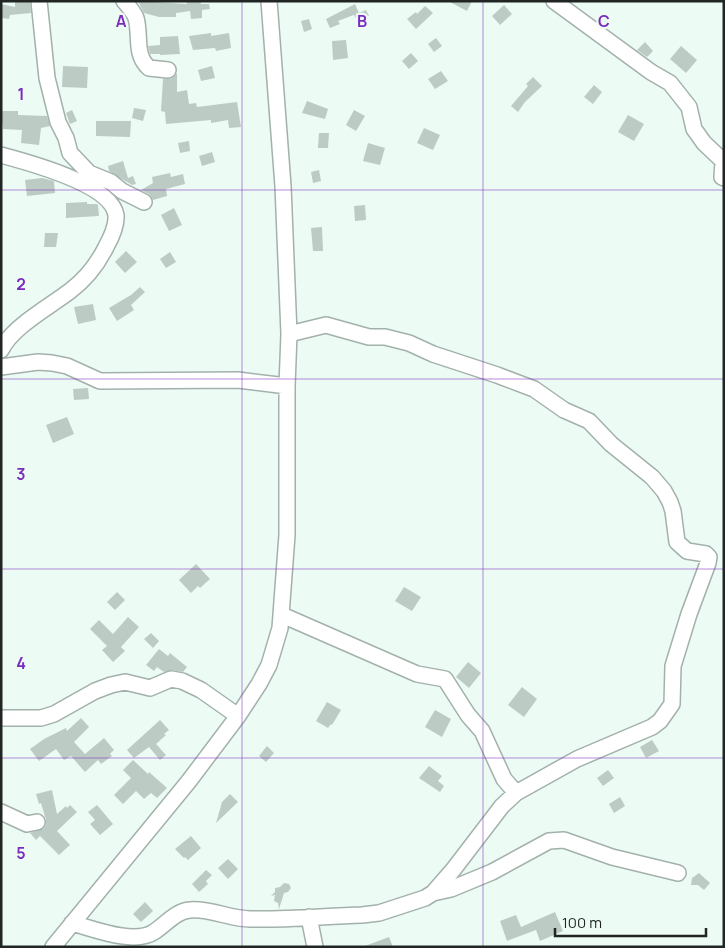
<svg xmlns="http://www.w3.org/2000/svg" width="725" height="948" viewBox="0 0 725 948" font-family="Manrope,sans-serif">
<rect width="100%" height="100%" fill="#edfbf5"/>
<path fill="#bdcbc5" d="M15,1H30L31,13L10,15L9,19L1,18V4L15,7Z
M138,1L187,4L186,1H200L201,4H209L210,9L202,10V18L191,19L190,11L176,13V17H159L144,13Z
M448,1H472L467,11Z
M355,4L359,13L338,21L340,24L330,28L326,19Z
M504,5L512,14L500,25L492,16Z
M425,6L433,13L416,29L407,19L416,12L417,14Z
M366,10L369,16L358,22L354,15Z
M309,19L312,29L304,32L301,21Z
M211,33V36L229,33L231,48L216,51L215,48L193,50L189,36Z
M178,36L180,54L160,55V54H150L148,46L160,45V37Z
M436,38L442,46L434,52L428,44Z
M346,40L348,58L333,60L332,41Z
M645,42L653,51L647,57L637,50Z
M681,46L697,60L686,73L670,59Z
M411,53L418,61L409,69L402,61Z
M63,66L88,67L87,88L62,87Z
M212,66L215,78L201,81L198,70Z
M441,71L448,81L435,89L428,79Z
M177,73V92L187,90L189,104L196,103L197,107L237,102L241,127L229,128L228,120L211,123V120L166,124L165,112L161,111L163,79H171Z
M533,77L542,86L525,102L518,112L511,106L528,86L526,84Z
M594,85L602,92L593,104L584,97Z
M307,101L328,109L325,119L302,113Z
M134,108L146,110L143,121L132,118Z
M72,110L77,121L70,124L66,113Z
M354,110L365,116L356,131L346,125Z
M1,111H18V115L47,116L50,126L41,128L39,145L21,143L22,130L3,129Z
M628,115L644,124L634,141L618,132Z
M96,121H131L130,137L96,136Z
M424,128L440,135L433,150L417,143Z
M319,133H329L328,148H318Z
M189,141L190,151L180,153L178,143Z
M368,143L385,148L380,165L363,161Z
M212,152L215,162L202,166L199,156Z
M123,161L128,178L133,176L136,184L132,185L109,171L108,166Z
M319,170L321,181L313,183L311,172Z
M170,173L171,177L183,174L185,184L166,189L167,196L153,200L149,194L141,190L153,183L152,177Z
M42,178L54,181L55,193L27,196L25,180Z
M87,202V204H97L98,205L99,216L66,218V203Z
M365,205L366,220L355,221L354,206Z
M174,208L182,225L169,231L161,215Z
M322,227L323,251H313L311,228Z
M45,233H58L56,247H44Z
M126,251L137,262L125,273L115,262Z
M170,252L176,262L166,268L160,259Z
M140,287L145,292L131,305L134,310L117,321L109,308L131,295Z
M93,304L96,320L78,324L74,307Z
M88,388L89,399L74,400L73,389Z
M67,417L74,434L53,443L46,425Z
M196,564L210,579L200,588L198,586L191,593L179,580Z
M404,587L421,597L412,611L395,601Z
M117,592L125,600L115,610L107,602Z
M128,617L139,627L121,647L125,651L113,662L102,650L107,646L90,629L99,620L113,634Z
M151,633L159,641L153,648L144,639Z
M159,649L168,656L170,653L187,667L183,672L172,670L164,672L157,667L154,671L146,665Z
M468,662L481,673L469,688L456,677Z
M522,687L537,699L524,717L508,705Z
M327,702L341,710L332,725L331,724L328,728L316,721Z
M435,710L451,719L442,737L425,727Z
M81,718L89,727L74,742L85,754L104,738L114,750L110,754L112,756L101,764L98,760L85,772L71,756L64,760L56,749L39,761L30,749L44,739L66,728L67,731Z
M160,720L169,730L164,734L166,735L156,744L166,755L160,760L149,747L134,758L127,750Z
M652,740L659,751L646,758L640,747Z
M267,746L274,753L266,762L259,756Z
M133,760L148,774L149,772L167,788L157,798L151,793L144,799L136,791L123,804L114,795L131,778L123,770Z
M429,766L442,776L438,781L444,786L440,792L419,778Z
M608,770L614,778L603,786L597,778Z
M52,790L57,814L66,806L67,808L70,805L77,812L57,831L70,845L59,855L40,836L36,840L30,833L43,829L46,825V820L41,803L39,804L36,794Z
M230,794L238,802L216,823L222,802Z
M620,797L625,806L614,813L609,804Z
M97,805L113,824L100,835L90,824L95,820L88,812Z
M191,836L201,848L188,860L185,857L184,858L175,849Z
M228,859L238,869L228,879L218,868Z
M206,870L212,875L206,881L208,884L199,892L192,884Z
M699,873L710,883L704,890L698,885H691L692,878Z
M284,883L289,884L291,888L288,892L284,893L279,909L278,903L274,901L275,895L271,896L275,892V888L280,887Z
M145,902L153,911L141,922L133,914Z
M555,912L563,931L540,941L536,930L507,941L500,921L516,915L521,927Z
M389,937L393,947H365V946Z"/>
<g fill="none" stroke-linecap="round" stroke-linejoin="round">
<defs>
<path id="minor" d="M39,1L47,78L58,122L66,138L70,153L89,173L111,182L122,191L144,202
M124,1C128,6 134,12 136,18C141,36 134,55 149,68L168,70
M554,1L651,72L670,83L689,107L694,129L704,143L723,161L722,177L724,178
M1,155C27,162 111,184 116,215C117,226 111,238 106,247C97,265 86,279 70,291C49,307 12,327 1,350
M1,367L38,362L52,363L67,366L100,381L238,380L287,386
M282,615L417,674L445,679L468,715L482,731L504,779L516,793
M1,718H41L54,714L95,691L111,685L125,682L150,688L171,679L182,681L201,690L238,716
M1,812L27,824L37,822
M433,893L451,889L492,872L549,841L564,840L612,857L678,873
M309,917L315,947
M72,923C94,929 134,945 154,932C166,924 176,911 190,910C210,908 230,919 250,919C287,920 325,916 362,915L379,913L425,898L433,893L453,870L502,806L516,793L577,759L652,727L660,721L672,704L673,666L689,614L708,563L709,557L706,554L687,551L677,542L673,511L670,502L664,491L652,477L611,444L589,421L564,410L534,389L497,375L433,354L409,343L385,337H369L326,325L289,334
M53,947L189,781L238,716L259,684L269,665L280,628L287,535V386L289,334L283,186L269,1"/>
</defs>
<use href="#minor" stroke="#a3b1ac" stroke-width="18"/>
<use href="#minor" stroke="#fff" stroke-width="15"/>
</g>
<path fill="none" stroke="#7b2cbf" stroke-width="1" stroke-opacity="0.55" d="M242,1V947M483,1V947M1,190H724M1,379H724M1,569H724M1,758H724"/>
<g font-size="16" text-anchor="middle" font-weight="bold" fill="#7b2cbf" stroke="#edfbf5" stroke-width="4.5" stroke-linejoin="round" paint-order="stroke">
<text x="121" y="27">A</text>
<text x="362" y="27">B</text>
<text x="604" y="27">C</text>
<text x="21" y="100">1</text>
<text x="21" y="290">2</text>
<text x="21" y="480">3</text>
<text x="21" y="669">4</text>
<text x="21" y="859">5</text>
</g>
<rect width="725" height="948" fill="none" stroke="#212624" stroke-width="5"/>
<path d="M555 928v8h151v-8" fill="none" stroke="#212624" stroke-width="2.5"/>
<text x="562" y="928" font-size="15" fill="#212624" stroke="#edfbf5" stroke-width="4" paint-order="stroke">100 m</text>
</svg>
